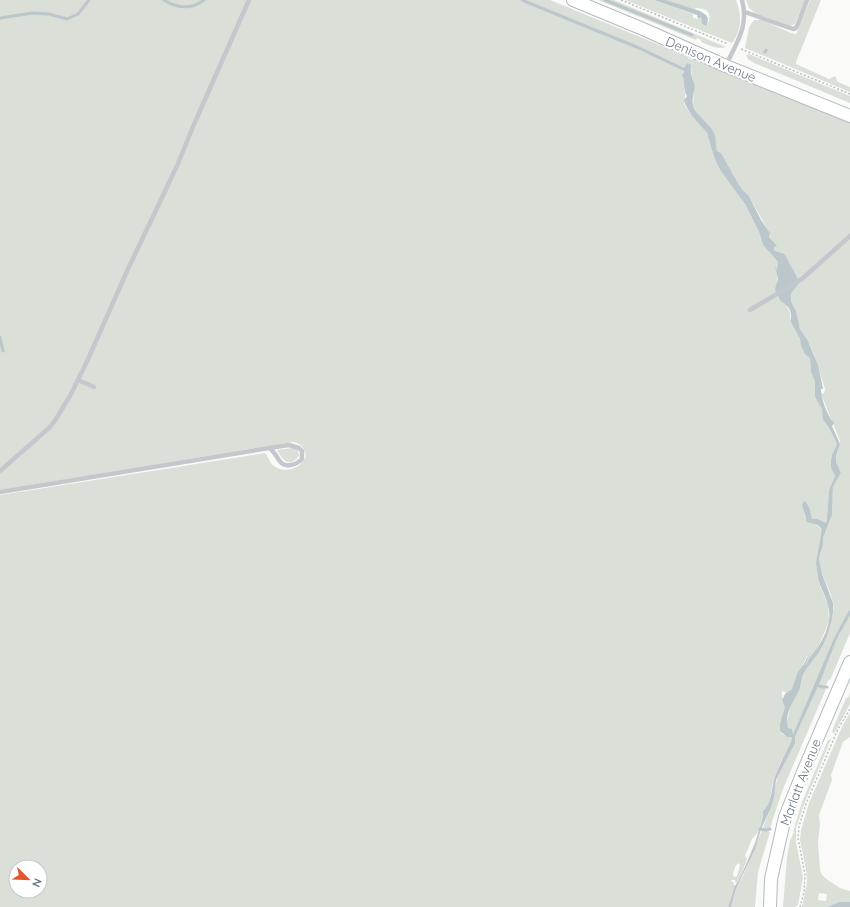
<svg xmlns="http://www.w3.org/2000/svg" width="850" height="907" viewBox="0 0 850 907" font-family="Quicksand,sans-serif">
<rect width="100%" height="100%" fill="#fafaf8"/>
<path fill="#dadfd7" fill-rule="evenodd" d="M0,0H550L689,57L688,58L693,60L694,59L850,123V633L830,680L829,679L825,687L820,685L819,686L826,689L783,789L770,828L763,829L770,832L758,872L755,907H731L736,889L743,876L771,808C774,798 774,789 777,780C781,764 793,753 795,737L821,680L836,641L842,628L834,638L793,734L788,728L786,724L791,705L800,686L804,673L812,660L819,651L830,627L834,607L831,595L822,574L819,558L823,545V538L832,515L833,487L841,473C840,469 836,465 836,461C835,454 840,449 840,441L821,394L824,393L825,389L814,354L808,341L800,329L791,301V294L799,283L796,275L783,253L778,252L774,250V247L776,246L769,236L770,234L749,196L742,189L738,183L721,153L717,151L715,146L716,140L714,134L708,124L699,116L693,105L694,90L691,68L687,63L684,68L678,67L684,71V73C682,83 687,93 684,104L692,116L707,133L714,157L720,170L745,204L759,232L763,245L778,262V269L777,270L776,268C776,272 778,276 777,281C777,285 775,289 777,293C780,303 792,307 790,318L800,339L802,348L810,358L811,370L815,382V397L822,409L824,422L829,428L837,444L832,454L831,460V468L835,476L829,490L827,518L826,523L812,519L810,509L806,502L802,505C804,508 804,514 805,517C809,522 817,524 821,529L822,533L817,555L816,565L820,586L828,605L829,621L823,636L816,651L805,666L809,653L797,676L793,689L787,693L782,691C782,693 782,698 783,700C784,705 785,701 785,706C785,718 770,736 792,737V739C786,753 777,767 773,782C770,792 772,804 763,811V817L758,832L752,839L745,856L747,859L741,876L736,884L735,880H732L731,881L734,883V885H736L732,893L728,907H0V495L265,453C268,456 270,463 274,466C285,474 302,468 306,456C305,449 301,443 293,442L0,490ZM739,863L740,865L737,876L734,877L733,873L736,865ZM16,867H40V891H16Z
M598,0H614L726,47C717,50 709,45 701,42V40L697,38L696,40Z
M625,0H654L693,14V18L698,19L701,17L702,24L707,26C712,14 710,9 696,8L695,9L686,7L666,0H736C742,15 742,30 732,43Z
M746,0H805L795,24L790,26L755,13L749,8Z
M810,0H821L796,62V64L829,79L835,76L838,82L850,87V92L745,48L749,27L754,20H762L791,33L795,34L797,33Z
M749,54L850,96V103L754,63L748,59L746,55Z
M292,448L298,450L299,456C289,469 282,459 277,450Z
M850,691V704L834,734L832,731L846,698L849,697Z
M850,713V737L843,742L831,775L832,780L819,815L820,825L818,842L820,870L822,875L829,881L840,888L850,891V902H839L827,907H802L807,882L806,870L800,840L801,830L809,803L842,727ZM819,893L827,894L826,901L818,900Z
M831,739L803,807L796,828V842L803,877L798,905L795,907H783L787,857L790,841L794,832H793L802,802L828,740Z"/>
<path fill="#bbc7cb" d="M654,0H666L700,11L706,15L708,18L707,26L702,24L701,17L698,19L697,15Z
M687,63L691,65C690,72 692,78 694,83C696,90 691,98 693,105C696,116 709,122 714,133C717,139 715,145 717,151L721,153L738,183L742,189L749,196L761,220L770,233L769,237L777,246L774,247V250L778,252L783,253L785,255L797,277L799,283L791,294V301L793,306L796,311L800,329L808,341L818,365L823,388V389H821C821,399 827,415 834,423L832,426L840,444L836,456V462L841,473L833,487L832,515L823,538V545L819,558L822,574L833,603C835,617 826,643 817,655C812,661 808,666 804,673C802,677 801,683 800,688C795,700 783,715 788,728L792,729L793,734L834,638L841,626L842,628L836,641L821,680L795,737V743L776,780L774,797L771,808L761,829L755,849L736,889L731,907H728L734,888L741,876L755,843L763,817V811C773,802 771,788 775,776C780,763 787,751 792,739V737H787L780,731V724L785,707L782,700L785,694L792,689L798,672L804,664L810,652L805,666C808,663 808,659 811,656C819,647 827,633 829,621C831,607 825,597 820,585C818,579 817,571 816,564C816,556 823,532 821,528C818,524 811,523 807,522L802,505L804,501L806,502L810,509L812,519H817L826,523L827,518L829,490L835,476L831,468V460L832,454L837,444L829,428L823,420L822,409L815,397V382L811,371L810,358L805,354L801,346L800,339L791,322V314L789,308L780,300L776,292L775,289L778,279L775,266L777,270L778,262L763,245L759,232L745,204L720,170L714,157L707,133L692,116L685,104L684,100L687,96C683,91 685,80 682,74L684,73V71L678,67L684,68Z
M839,902H850V907H827Z"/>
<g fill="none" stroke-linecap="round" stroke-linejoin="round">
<path stroke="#bbc7cb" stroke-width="3" d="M164,0C176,8 191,10 204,0
M522,0L639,48L681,68
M605,0L692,35
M0,18L32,13L49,14L67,19L78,14L89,0
M765,52L766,50
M0,337L3,351
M840,630L850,612
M816,685L823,687H827
M760,829L766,830L770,829"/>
<defs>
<path id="secondary" d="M573,0L643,29L726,66L850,116
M770,907L771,879L785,817L803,772L850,662"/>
</defs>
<use href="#secondary" stroke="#b3babf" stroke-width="14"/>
<path stroke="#bbbfc2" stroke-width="1.5" stroke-dasharray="2 2" stroke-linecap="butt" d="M621,0L728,44
M741,49L850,94
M800,907L804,892L805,875L798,838L799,826L806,804L838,729L850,709"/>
<path stroke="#c3c8cc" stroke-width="4.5" d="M745,12L793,29L796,28L798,24L807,0
M726,65C737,42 749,26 742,0
M750,310L802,279L850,236
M78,380L94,387
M0,471L50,427L56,419L71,394L89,357L128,269L177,166L195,122L249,0
M0,492L282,446L289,445L299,448L302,451V459C299,462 296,464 291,465C278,468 278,453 269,448"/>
<use href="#secondary" stroke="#fff" stroke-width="12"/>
</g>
<g text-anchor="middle" stroke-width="4" stroke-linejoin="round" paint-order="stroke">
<g font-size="13" fill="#657683" stroke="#fff">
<text transform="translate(711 59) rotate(23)" y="5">Denison Avenue</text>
<text transform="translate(800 782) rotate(-69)" y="5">Marlatt Avenue</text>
</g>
</g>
<g transform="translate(28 879) rotate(113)"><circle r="19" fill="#ffffff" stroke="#c1c8cd"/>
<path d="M0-3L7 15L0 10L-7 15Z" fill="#e4572e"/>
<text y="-6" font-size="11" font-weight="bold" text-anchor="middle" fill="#657683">N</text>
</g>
</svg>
